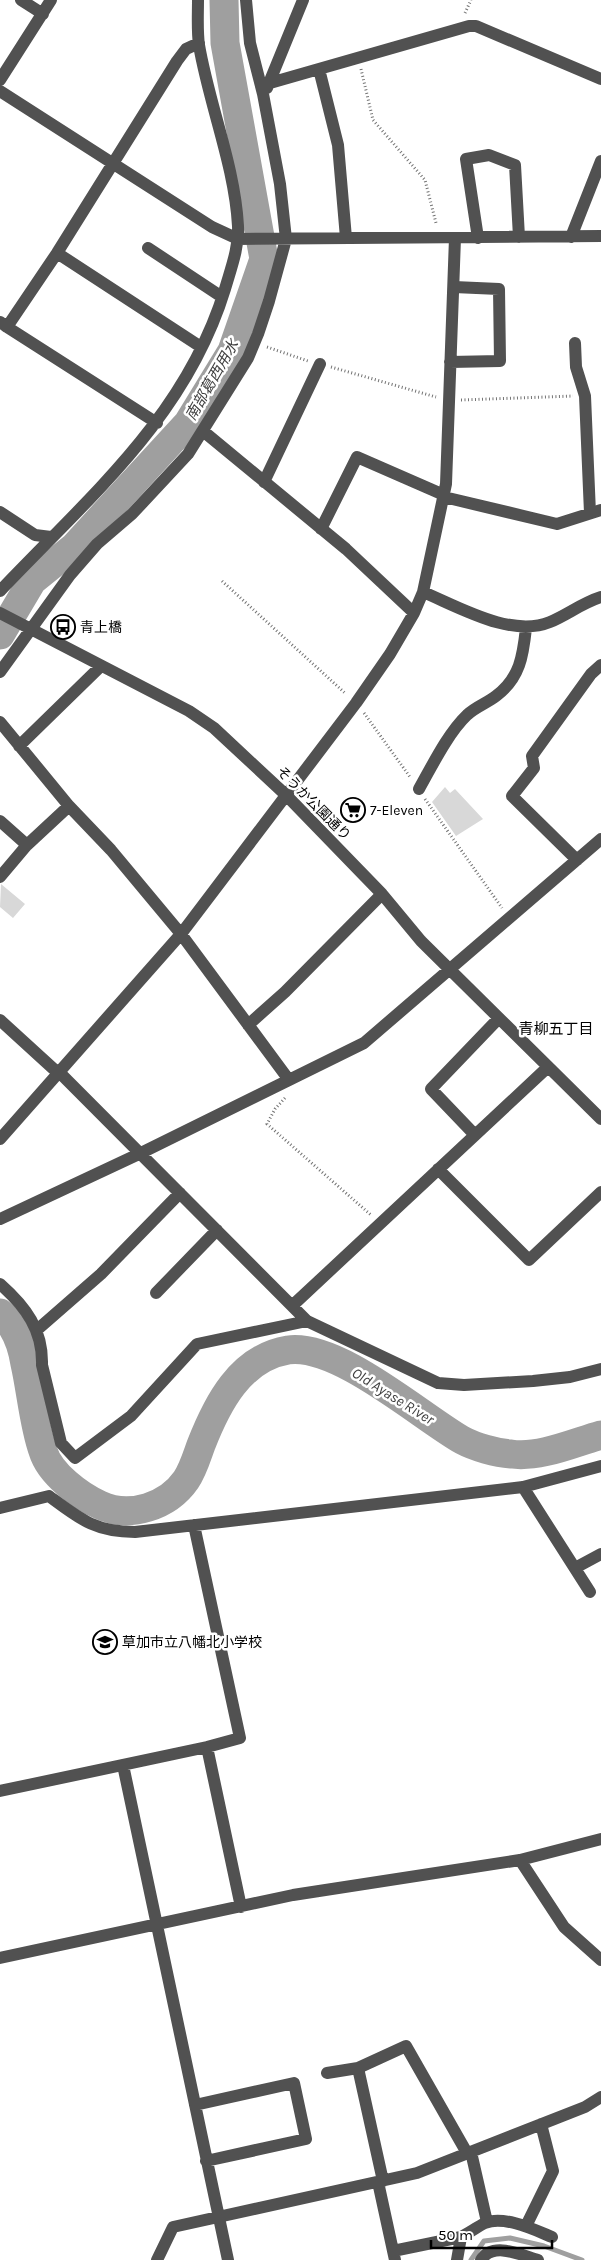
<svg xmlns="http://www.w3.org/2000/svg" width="601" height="2260" viewBox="0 0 601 2260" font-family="Karla,'Noto Sans JP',sans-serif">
<rect width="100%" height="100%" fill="#fff"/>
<path fill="#d8d8d8" d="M445,787L450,793L455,789L483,819L456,836L432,802Z
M1,884L25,904L13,918L0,907Z"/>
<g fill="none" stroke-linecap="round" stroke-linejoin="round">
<path stroke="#9f9f9f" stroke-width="5" d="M471,2260L484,2241L510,2238L544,2246L582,2260"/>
<path stroke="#9f9f9f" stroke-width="29" d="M0,635L32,581L74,547L188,423L232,351L264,259L225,43L224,0
M0,1313C16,1326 22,1345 25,1364C31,1390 34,1427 43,1451C50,1474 80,1496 100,1505C130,1519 168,1506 186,1480C193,1470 197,1456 201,1445C217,1404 240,1358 288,1350C338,1343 420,1416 462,1440C475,1447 496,1453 511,1454C540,1458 573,1443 601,1435"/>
<path stroke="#737373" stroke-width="3" stroke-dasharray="1 2.5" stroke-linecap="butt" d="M465,13L471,0
M361,69L373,120L425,180L436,223
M267,347L308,361
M331,367L436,397
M461,400L573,396
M222,581L346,694
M364,713L410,777
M425,799L502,908
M285,1098L275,1109L267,1124L371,1215"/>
<path stroke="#515151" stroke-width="12" d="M21,0L43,14
M319,69L338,145L346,238
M0,80L51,0
M270,83L469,26H476L601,79
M267,88L303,0
M0,91L212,227L238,239L601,236
M571,237L601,161
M478,238L466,159L489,155L515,165L519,237
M148,248L222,297
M57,253L201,347
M0,322L7,327L57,253L177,61L186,49L199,43
M7,327L157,423
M575,343L576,367L585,396L590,513
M450,362L500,361L499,289L454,287
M203,431L346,549L414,613
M264,482L320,364
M444,497L557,524L601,510
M0,512L35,535L51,537
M321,529L357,457L444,495
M0,591C89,497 186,417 225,289C231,268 239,248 238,226C235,167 209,104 199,45C197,31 198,15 198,0
M423,592C459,607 511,638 550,622C567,615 582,603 601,597
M0,613L189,711L214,728L287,796L382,894L421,941L601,1119
M0,672L70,575L97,544L132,514L188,454L248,358L258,334L269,301L286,239L280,184L263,94L250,43L246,0
M0,722L69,806L111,850L181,934L289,1080
M19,746L101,666
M419,789C432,766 448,733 467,715C475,707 487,703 496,696C520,678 523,656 526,628
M0,821L27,845
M577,860L512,796L534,768L532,756L591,674L601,665
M0,877L27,845L69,806
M0,1020L58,1073
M248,1025L285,992L382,894
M59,1072L307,1321L438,1383L464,1385L533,1381L570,1377L601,1369
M475,1135L431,1089L499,1018
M0,1139L181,934L356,703L390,654L414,613L423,592L446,484L455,238
M438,1169L529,1260L601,1192
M0,1219L141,1153L364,1043L601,839
M0,1284C26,1307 43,1330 42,1365L61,1443L75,1458L131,1416L197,1344L307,1321
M156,1293L217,1230
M293,1305L548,1067
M38,1329L101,1274L180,1193
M523,1487L590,1592
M0,1508L49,1496C80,1519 95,1532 135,1532L523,1487L601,1466
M575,1568L601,1554
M207,1747L241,1907
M123,1765L228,2260
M0,1791L207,1747L240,1738L194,1525
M520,1860L564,1927L601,1960
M0,1958L293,1895L520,1860L601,1839
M358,2068L383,2181
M327,2073L358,2068L406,2046L467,2153
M195,2105L294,2083L306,2139L206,2161
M471,2152L487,2222
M378,2182L395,2260
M526,2226L553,2171L541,2124
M393,2251L461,2237
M157,2260L173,2227L417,2173L585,2107L601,2097
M457,2260L461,2237C469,2233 477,2227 485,2223C504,2215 535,2230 552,2237
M481,2260C493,2241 521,2255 538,2260"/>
</g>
<defs>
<symbol id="bus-ring" viewBox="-11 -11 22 22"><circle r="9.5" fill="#fff" stroke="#000" stroke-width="1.5"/><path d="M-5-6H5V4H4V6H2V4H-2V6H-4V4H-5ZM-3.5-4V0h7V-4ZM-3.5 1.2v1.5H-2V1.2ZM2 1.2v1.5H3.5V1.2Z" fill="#000"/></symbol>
<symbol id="supermarket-ring" viewBox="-11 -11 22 22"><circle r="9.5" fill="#fff" stroke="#000" stroke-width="1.5"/><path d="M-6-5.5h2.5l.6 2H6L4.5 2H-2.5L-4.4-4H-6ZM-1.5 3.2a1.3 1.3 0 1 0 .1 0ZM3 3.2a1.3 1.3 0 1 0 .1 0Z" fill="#000"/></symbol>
<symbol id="school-ring" viewBox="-11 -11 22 22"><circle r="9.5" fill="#fff" stroke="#000" stroke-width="1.5"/><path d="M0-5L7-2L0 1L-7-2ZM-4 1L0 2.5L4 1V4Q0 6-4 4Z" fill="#000"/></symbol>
</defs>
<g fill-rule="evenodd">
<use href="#bus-ring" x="49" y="613" width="28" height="28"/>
<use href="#supermarket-ring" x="339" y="796" width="28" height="28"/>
<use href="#school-ring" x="91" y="1628" width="28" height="28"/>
</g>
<g text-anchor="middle" stroke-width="5" stroke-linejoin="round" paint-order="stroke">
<g font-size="14" fill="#000" stroke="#fff" text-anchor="start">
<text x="80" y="632">青上橋</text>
<text x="370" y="815">7-Eleven</text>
<text x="122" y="1647">草加市立八幡北小学校</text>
</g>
<g font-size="14" fill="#000" stroke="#fff">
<text transform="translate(314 803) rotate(45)" y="5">そうか公園通り</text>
</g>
<g font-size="15" font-style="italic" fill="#404040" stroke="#fff">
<text transform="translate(212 380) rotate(-60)" y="5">南部葛西用水</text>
<text transform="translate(393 1396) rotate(32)" y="5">Old Ayase River</text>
</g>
<g font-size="15" fill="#000" stroke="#fff">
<text x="556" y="1034">青柳五丁目</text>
</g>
</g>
<path d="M431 2240v8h121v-8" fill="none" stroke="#000000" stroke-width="2.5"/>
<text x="438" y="2240" font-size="15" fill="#000000" stroke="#ffffff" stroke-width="4" paint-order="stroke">50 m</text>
</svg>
